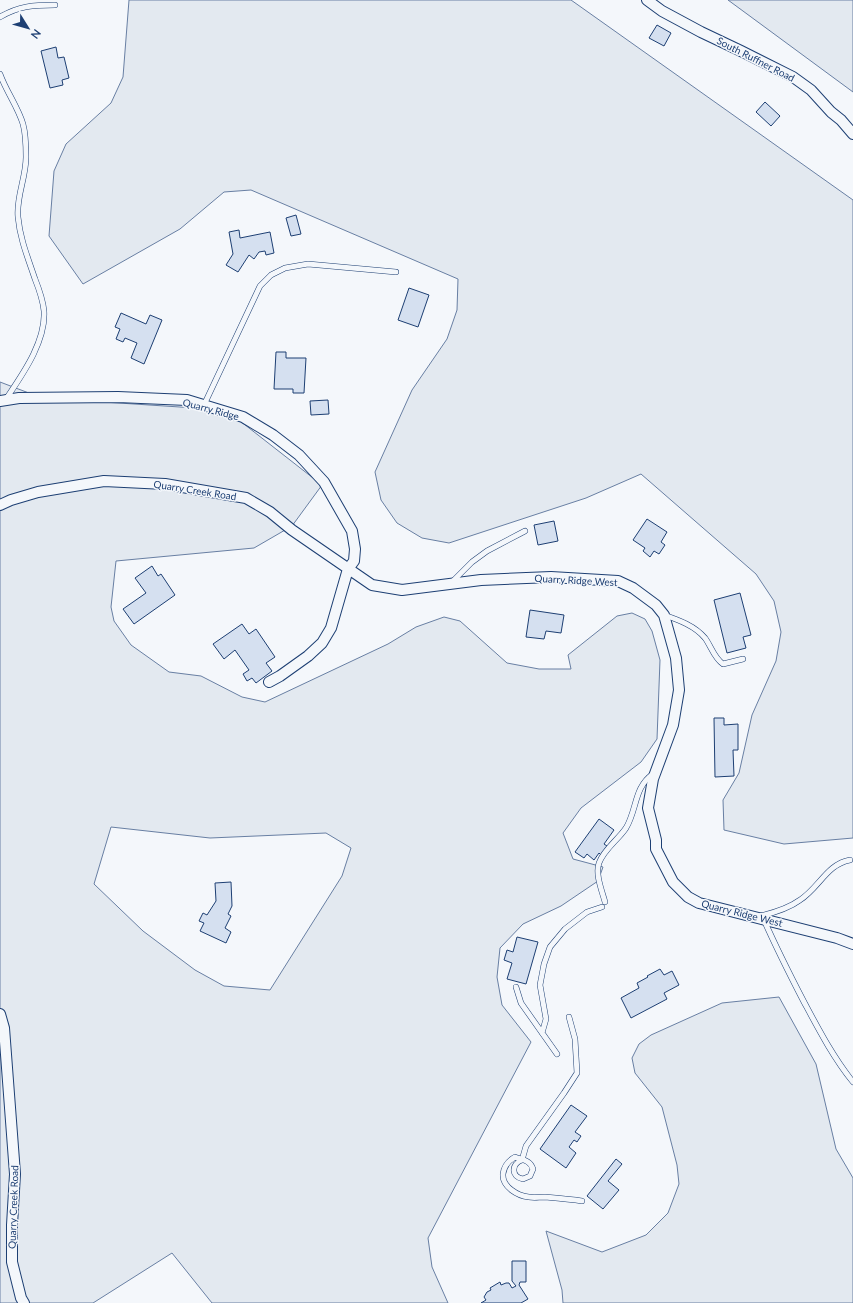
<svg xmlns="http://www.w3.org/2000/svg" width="853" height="1303" viewBox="0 0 853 1303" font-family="Lato,sans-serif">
<rect width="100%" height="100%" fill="#f4f7fb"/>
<path fill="#e3e9f0" stroke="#687fa3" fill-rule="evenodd" d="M129,0H571L853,200V838L784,844L724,830L723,800L739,773L752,715L776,661L781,632L774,601L756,574L641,474L586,498L449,543L422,538L397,523L381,500L375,472L412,390L447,339L457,310L458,279L251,190L224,192L180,229L83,284L49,236L54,171L66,144L111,103L123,77Z
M728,0H853V92Z
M0,382L42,398L226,410L322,485L292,526L254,548L116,561L111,607L114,621L131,645L169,672L201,676L242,697L265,702L388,644L416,627L444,617L460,621L507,663L539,669H571L568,655L617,616L632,613L645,619L652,631L660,660L657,739L641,762L581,808L563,833L573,859L603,867L598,881L561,906L523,924L500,948L497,977L502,1005L531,1042L428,1238L432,1267L448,1303H212L172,1253L93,1303H0ZM111,827L210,838L326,833L351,848L342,876L270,990L224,986L195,970L143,931L94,884Z
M779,997L816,1064L836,1149L853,1178V1303H563L562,1290L546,1231L602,1252L646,1235L668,1213L679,1184L677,1165L662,1107L635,1073L632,1058L639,1044L651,1035L722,1003Z"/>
<path fill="#d5e0f0" stroke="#1d3f73" d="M657,25L671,33L664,46L649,38Z
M56,47L58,58L64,57L69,78L62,80L63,85L50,88L41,51Z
M765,102L780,116L771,126L756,112Z
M296,215L301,234L291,236L286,218Z
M239,230L240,238L270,232L274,253L266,255L265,251L259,252L254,259L249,255L238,272L226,265L233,254L229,232Z
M409,288L429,295L418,327L398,320Z
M121,313L146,324L150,315L162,320L144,364L131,358L137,343L125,338L123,342L116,339L120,329L115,327Z
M276,352H286V358H306L304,393H293V389H274Z
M328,400L329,414L311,415L310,401Z
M647,519L667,532L661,542L665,545L659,554L654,551L650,557L643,551L645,548L633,540Z
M554,521L558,541L538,545L534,525Z
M152,566L158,576L161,574L175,595L134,624L123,609L146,593L135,578Z
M740,593L751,635L743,637L746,648L727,653L714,600Z
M530,610L564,615L561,633L546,631L544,639L526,637Z
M242,624L249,634L256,629L275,657L266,663L272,671L256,683L252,678L247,681L243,674L249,670L235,650L224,659L213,644Z
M714,718H724V725L738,724V750H733L734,776L715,777Z
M599,819L614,830L604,844L607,846L601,855L599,853L594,860L587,854L584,858L575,852Z
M231,882L232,906L228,914L231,916L225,928L231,932L226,943L200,931L204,923L199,921L203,913L207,915L216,901L215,883Z
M517,937L538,942L526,984L507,979L512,963L504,960L507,950L513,952Z
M660,969L664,975L672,971L679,985L664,993L667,999L631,1018L621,998L639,988L637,983L648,977L647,976Z
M571,1105L587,1116L575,1132L581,1136L577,1142L574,1140L569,1147L576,1153L566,1168L540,1149Z
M616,1159L622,1164L608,1181L619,1190L603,1209L587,1196Z
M512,1261H526V1282H520L519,1285L528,1299L521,1303H481L486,1300L484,1297L487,1292L491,1290L490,1288L500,1282L501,1285L506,1283H509L512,1288L516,1286L512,1281Z"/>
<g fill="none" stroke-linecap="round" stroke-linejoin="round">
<defs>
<path id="lane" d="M0,17C19,6 33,5 55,5
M0,74C6,91 18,107 23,124C26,135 26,147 26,157C26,178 16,197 18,217C20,239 28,258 35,279C39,289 43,301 44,311C46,342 22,375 6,399
M204,405L260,286L271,275L285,268L308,264L396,272
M452,582L472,562L487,551L525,531
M664,615C679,620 695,626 705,638C711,646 714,658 723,664L743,659
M605,902C602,891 595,874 599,863C604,849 618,840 626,828C637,810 634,787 653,774
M760,916C773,913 789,908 800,900C819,888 827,864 850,860
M764,920C776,947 790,975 804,1002C819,1030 833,1057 853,1082
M516,987L521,1003L557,1054
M569,1017L575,1039L577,1073L564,1093L526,1146L522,1160C511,1164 511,1177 523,1179L530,1176L533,1169C530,1160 523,1160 515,1157C508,1161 504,1166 503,1174C502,1187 518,1196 529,1197C534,1198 539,1197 545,1197C557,1198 570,1199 582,1201
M542,1033L546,1019L540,985L544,964L550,947L565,929L587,912L602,907"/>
<path id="street" d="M647,0L662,11L701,32L741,51L793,77L811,90L831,112L841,120L853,134
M0,401L19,398L118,397L187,400L243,417L273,435L299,455L324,482L352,531L355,549L354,561L348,569L331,628L322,643L308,656L280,676L269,682
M0,505L11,500L38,492L104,481L165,484L246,498L270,512L292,530L372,585L402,590L481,580L551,577L618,581L633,588L656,605L664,615L676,658L679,690L673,725L653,779L648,808L656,840V849L673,882L688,897L699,903L837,938L853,944
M0,1014L4,1028L15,1174L12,1225V1262L21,1298L24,1303"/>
</defs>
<use href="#lane" stroke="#1d3f73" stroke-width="6"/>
<use href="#street" stroke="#1d3f73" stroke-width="12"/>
<use href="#lane" stroke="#f4f7fb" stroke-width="5"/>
<use href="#street" stroke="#f4f7fb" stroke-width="10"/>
</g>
<g text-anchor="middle" stroke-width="3" stroke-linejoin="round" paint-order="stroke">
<g font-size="10" fill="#1d3f73" stroke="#f4f7fb">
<text transform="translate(756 59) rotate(27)" y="4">South Ruffner Road</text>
<text transform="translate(211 409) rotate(15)" y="4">Quarry Ridge</text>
<text transform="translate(195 490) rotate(9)" y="4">Quarry Creek Road</text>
<text transform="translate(576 580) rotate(3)" y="4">Quarry Ridge West</text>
<text transform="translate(742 913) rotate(14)" y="4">Quarry Ridge West</text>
<text transform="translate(13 1207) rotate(-88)" y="4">Quarry Creek Road</text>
</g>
</g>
<g transform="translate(28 28) rotate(127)" stroke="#f4f7fb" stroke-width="3" paint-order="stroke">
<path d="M0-3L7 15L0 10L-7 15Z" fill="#1d3f73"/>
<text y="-6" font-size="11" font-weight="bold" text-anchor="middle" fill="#1d3f73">N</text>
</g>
</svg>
